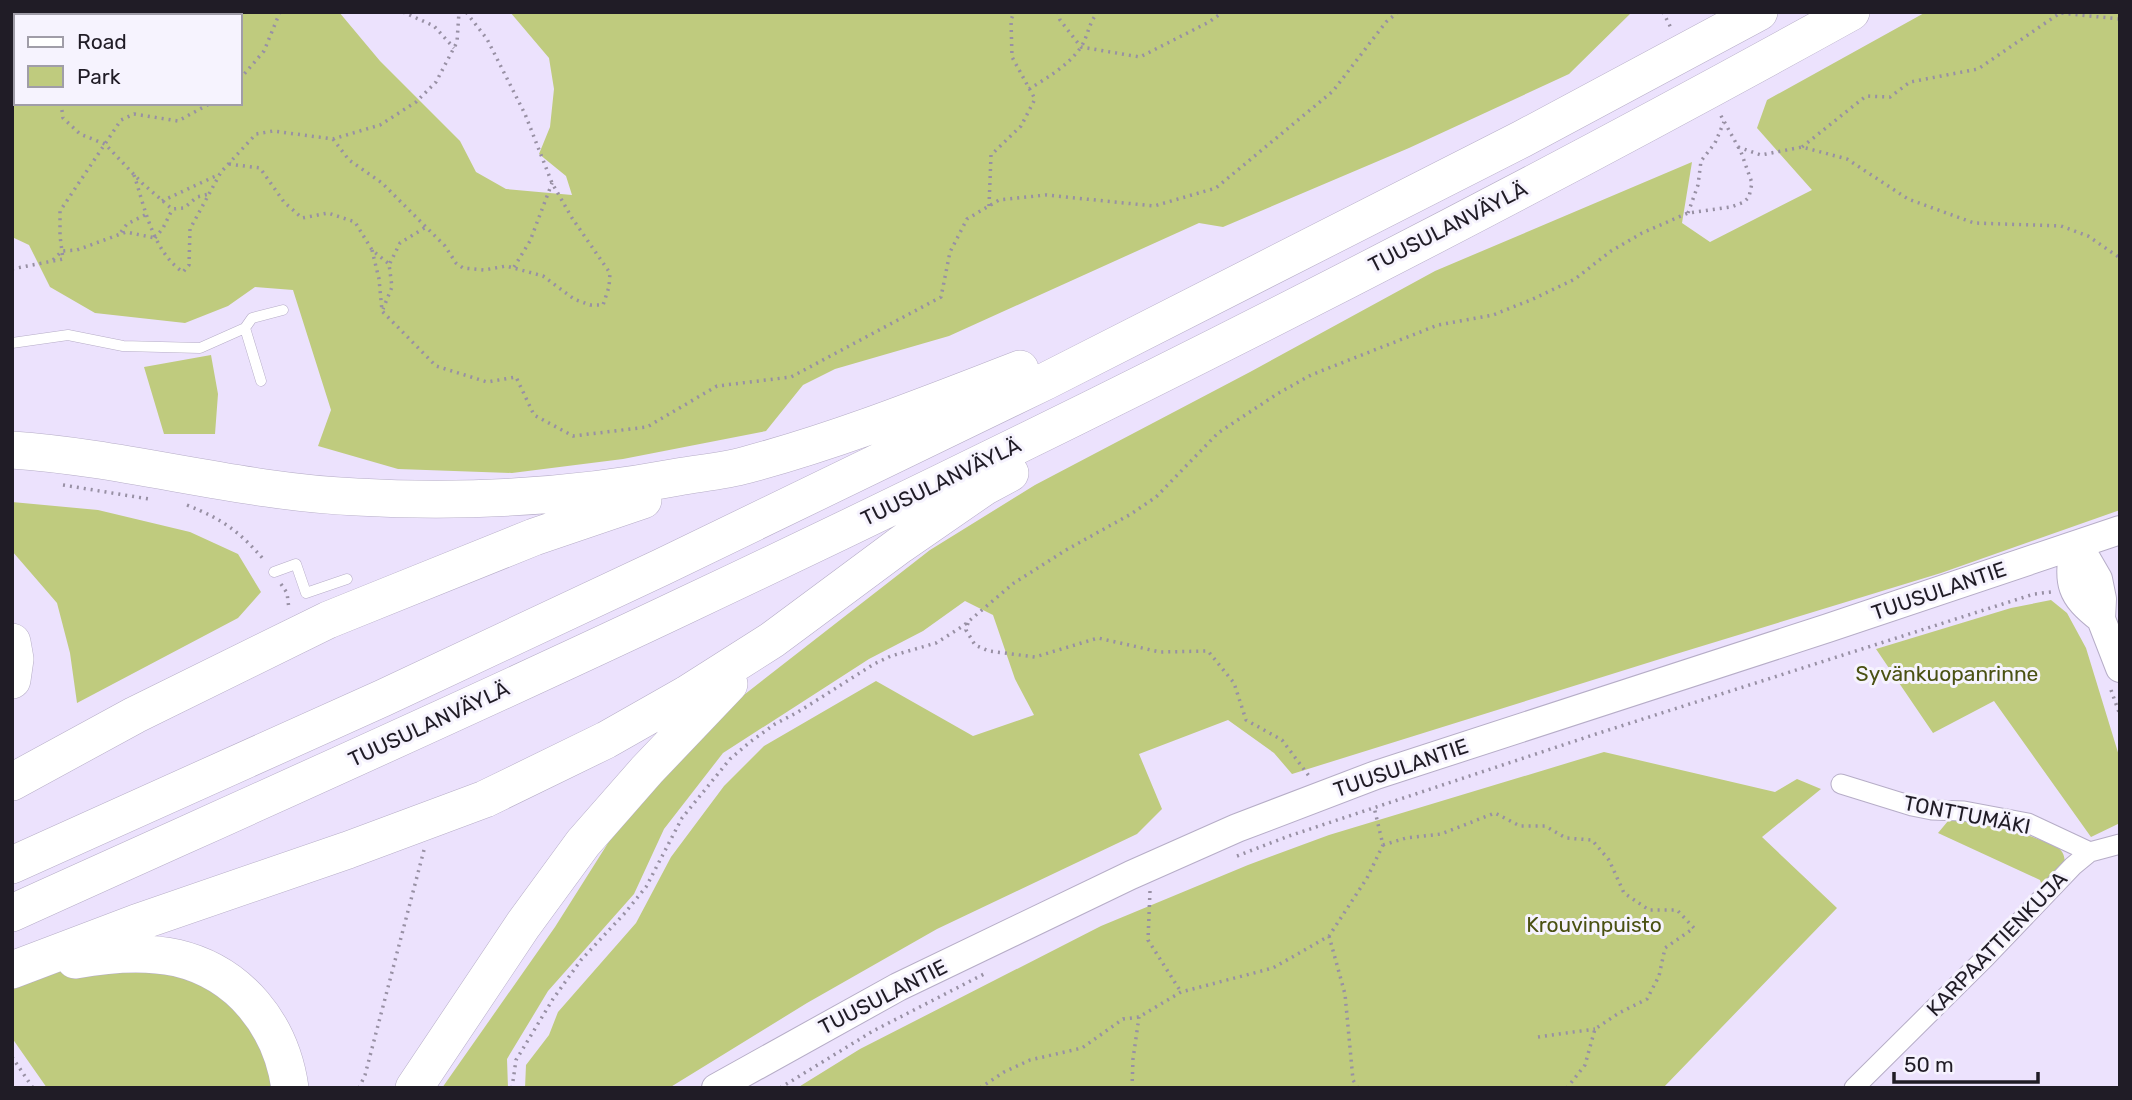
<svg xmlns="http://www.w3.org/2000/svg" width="2132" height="1100" viewBox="0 0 2132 1100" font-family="Rubik,sans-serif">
<rect width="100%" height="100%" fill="#ece2fd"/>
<path fill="#bfcb7e" d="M35,12H339L380,61L460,141L476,172L506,189L572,195L566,176L539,154L550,127L554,89L549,58L510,12H1632L1569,74L1409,148L1223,227L1199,223L949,336L835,369L803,385L766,431L623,459L512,473L398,469L318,446L331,410L293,290L255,287L228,306L185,323L95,313L50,287L29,245L12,237V77L16,75V103H240V16H35Z
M1926,12H2120V510L1941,573L1676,654L1292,774L1274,753L1228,720L1139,754L1162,809L1137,834L937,929L807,1003L669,1088H525L526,1065L549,1035L558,1012L636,923L671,857L724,786L764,746L876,681L973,736L1034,715L1015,679L993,615L965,601L923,631L869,659L723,753L664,829L634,894L548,991L507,1059L508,1088H442L555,927L615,832L731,705L930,550L1035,485L1250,372L1435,271L1692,162L1682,223L1710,242L1812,190L1757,128L1767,100Z
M211,355L218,394L215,434H164L144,367Z
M12,502L98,510L190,532L238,554L261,592L238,618L77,703L70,653L57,603L12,551Z
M2051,600L2067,613L2086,648L2120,759V823L2091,837L1994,701L1933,733L1876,649L2011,608Z
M1604,752L1775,792L1797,779L1821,789L1762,837L1837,908L1663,1088H797L860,1049L1101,926L1248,865L1329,835Z
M1960,820L2011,829L2054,845C2062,850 2064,853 2065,862L2042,886L2040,880L1938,833L1948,821Z
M98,965L169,966L252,1015L282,1088H47L12,1038V981L38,973Z"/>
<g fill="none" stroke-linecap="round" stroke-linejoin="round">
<defs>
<path id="lane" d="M245,328L261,381
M12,343L68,335L123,346L200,348L245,328L252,318L283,310
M274,572L296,564L306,593L347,579"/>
<path id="street" d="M1841,784L1912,806L1932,810L1964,811L2028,823L2090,852
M1854,1088L1986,957L2073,866L2090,852L2120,844"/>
<path id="secondary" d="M2074,546L2087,560L2098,579L2102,599L2101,619L2120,668
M2074,546C2068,584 2070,595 2101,619
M716,1088L898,987L1131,875L1237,828L1376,775L1828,628L2120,530"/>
<path id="highway" d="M12,450C128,458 241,492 357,497C465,503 572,497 678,477C701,473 724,471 746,465C840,440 929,404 1020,369
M12,642L15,659L12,680
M12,782L135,715L328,620L534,537L643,500
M12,865L383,698L662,567L1046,381L1522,139L1759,12
M12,913C237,811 463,711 686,605C1080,419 1470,223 1851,12
M75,960C108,954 145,951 177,958C240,973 281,1025 290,1088
M12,970L136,923L348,850L485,799L606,740L687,694L772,640L900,545L984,487L1010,473
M414,1088L523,925L583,843L647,770L729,684"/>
</defs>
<use href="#lane" stroke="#b6adc7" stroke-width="11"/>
<use href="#street" stroke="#b6adc7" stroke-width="21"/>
<use href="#secondary" stroke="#b6adc7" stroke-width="30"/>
<use href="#highway" stroke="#b6adc7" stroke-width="38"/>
<path stroke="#9890a4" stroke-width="3.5" stroke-dasharray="2 5" stroke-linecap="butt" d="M44,12V16
M403,12L434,26L454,48
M1058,12L1060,20L1081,47L1140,57L1209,22L1223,12
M1663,12L1671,28
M12,16L17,12
M240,79L264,51L280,12
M1029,89C1047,78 1069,65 1081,47C1089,34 1088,24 1098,12
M61,103L63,118L80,134L105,144L142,183L172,209L184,208L197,197L209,194
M333,139L349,160L382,183L445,246L456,263L463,268L484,270L506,266L514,268L543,276L574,299L590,305H603L609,287L610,273L572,218L552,183L525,114L487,39L466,12
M1738,147L1761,155L1802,147L1847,159L1908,199L1974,223L2061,226L2088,236L2120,258
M1802,147L1866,96L1890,97L1910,82L1978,69L2060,13L2120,19
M229,164L260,168L284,202L302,218L328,213L355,222L372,250L389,264L392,287L383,309
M134,175C145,208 153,252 183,272L189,265L190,229L221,172L256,134L273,131L333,139L380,125L416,102L436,82L457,42L459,12
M162,201L220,174
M989,206L991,155L1021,126L1035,99L1012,57L1011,20L1014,12
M1688,213L1698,185L1701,161L1715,143L1724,122
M121,232L127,224L147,214
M155,238L163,228L172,210
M372,250L379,279L382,311L436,366L487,382L516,377L534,415L573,436L647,427L717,386L791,377L941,297L950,252L967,219L999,200L1046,195L1154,206L1216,188L1333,91L1386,22L1398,12
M53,260L62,251L77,250L126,232L155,238
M390,263L400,243L426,227
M514,267L530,241L552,183
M12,269L63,259L60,236V211L121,120L134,114L178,121L211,103
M63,485L149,499
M187,505C224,520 239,531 265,561
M281,584L287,593L289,609
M968,623L966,630L975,645L989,651L1035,657L1098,638L1160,652L1208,651L1234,683L1246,720L1282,740L1309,776
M2111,690L2120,715
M1383,845L1406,838L1441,834L1495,813L1520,826H1545L1566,838L1592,840L1609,860L1624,893L1649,910H1677L1694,928L1665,948L1659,976L1647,999L1619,1013L1595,1029L1585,1065L1567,1088
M1237,856L1289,836L1596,734L2034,594L2051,592
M1150,891L1148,940L1181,992
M1329,936L1345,994L1353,1080L1358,1088
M1538,1037L1595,1029
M12,1057L33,1088
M359,1088L365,1075L424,850
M512,1088L516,1060L553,999L581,960L624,914L646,887L682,818L730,759L750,742L775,724L798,712L874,664L891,656L936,643L963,626L1014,583L1066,550L1131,514L1156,497L1218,433L1277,394L1311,375L1438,325L1493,315L1533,299L1575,279L1611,251L1642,233L1688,213L1731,207L1744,202L1749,197L1752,183L1741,152L1720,114
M780,1088L873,1031L986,973
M980,1088L1004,1072L1030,1060L1082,1048L1123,1019L1139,1017L1181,992L1273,968L1329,936L1367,878L1383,845L1374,807
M1132,1088L1133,1059L1139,1017"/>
<use href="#lane" stroke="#fff" stroke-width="10"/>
<use href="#street" stroke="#fff" stroke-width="19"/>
<use href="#secondary" stroke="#fff" stroke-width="28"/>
<use href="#highway" stroke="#fff" stroke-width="37"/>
</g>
<g text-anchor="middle" stroke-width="6" stroke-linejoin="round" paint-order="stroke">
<g font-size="21" fill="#201c26" stroke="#f6f3fe">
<text transform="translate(1448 227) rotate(-27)" y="7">TUUSULANVÄYLÄ</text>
<text transform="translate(941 482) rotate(-26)" y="7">TUUSULANVÄYLÄ</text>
<text transform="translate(1939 591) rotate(-19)" y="7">TUUSULANTIE</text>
<text transform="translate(429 724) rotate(-25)" y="7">TUUSULANVÄYLÄ</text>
<text transform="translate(1401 768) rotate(-19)" y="7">TUUSULANTIE</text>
<text transform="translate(1967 815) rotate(11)" y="7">TONTTUMÄKI</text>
<text transform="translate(1997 944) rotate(-46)" y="7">KARPAATTIENKUJA</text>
<text transform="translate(883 997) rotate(-27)" y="7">TUUSULANTIE</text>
</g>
<g font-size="21" fill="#4a5112" stroke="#f6f3fe">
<text x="1947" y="681">Syvänkuopanrinne</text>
<text x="1594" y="932">Krouvinpuisto</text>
</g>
</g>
<rect width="2132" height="1100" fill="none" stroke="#201c26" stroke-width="28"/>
<rect x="14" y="14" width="228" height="91" fill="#f6f3fe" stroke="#a09da8" stroke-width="2"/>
<rect x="28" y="37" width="35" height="10" fill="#ffffff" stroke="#a09da8" stroke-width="2"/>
<text x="77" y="49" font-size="21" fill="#201c26">Road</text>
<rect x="28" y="66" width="35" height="21" fill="#bfcb7e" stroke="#a09da8" stroke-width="2"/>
<text x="77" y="84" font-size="21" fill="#201c26">Park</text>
<path d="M1894 1072v10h144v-10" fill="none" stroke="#201c26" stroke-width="3.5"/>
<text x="1904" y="1072" font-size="21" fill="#201c26" stroke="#f6f3fe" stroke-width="5" paint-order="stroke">50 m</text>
</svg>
